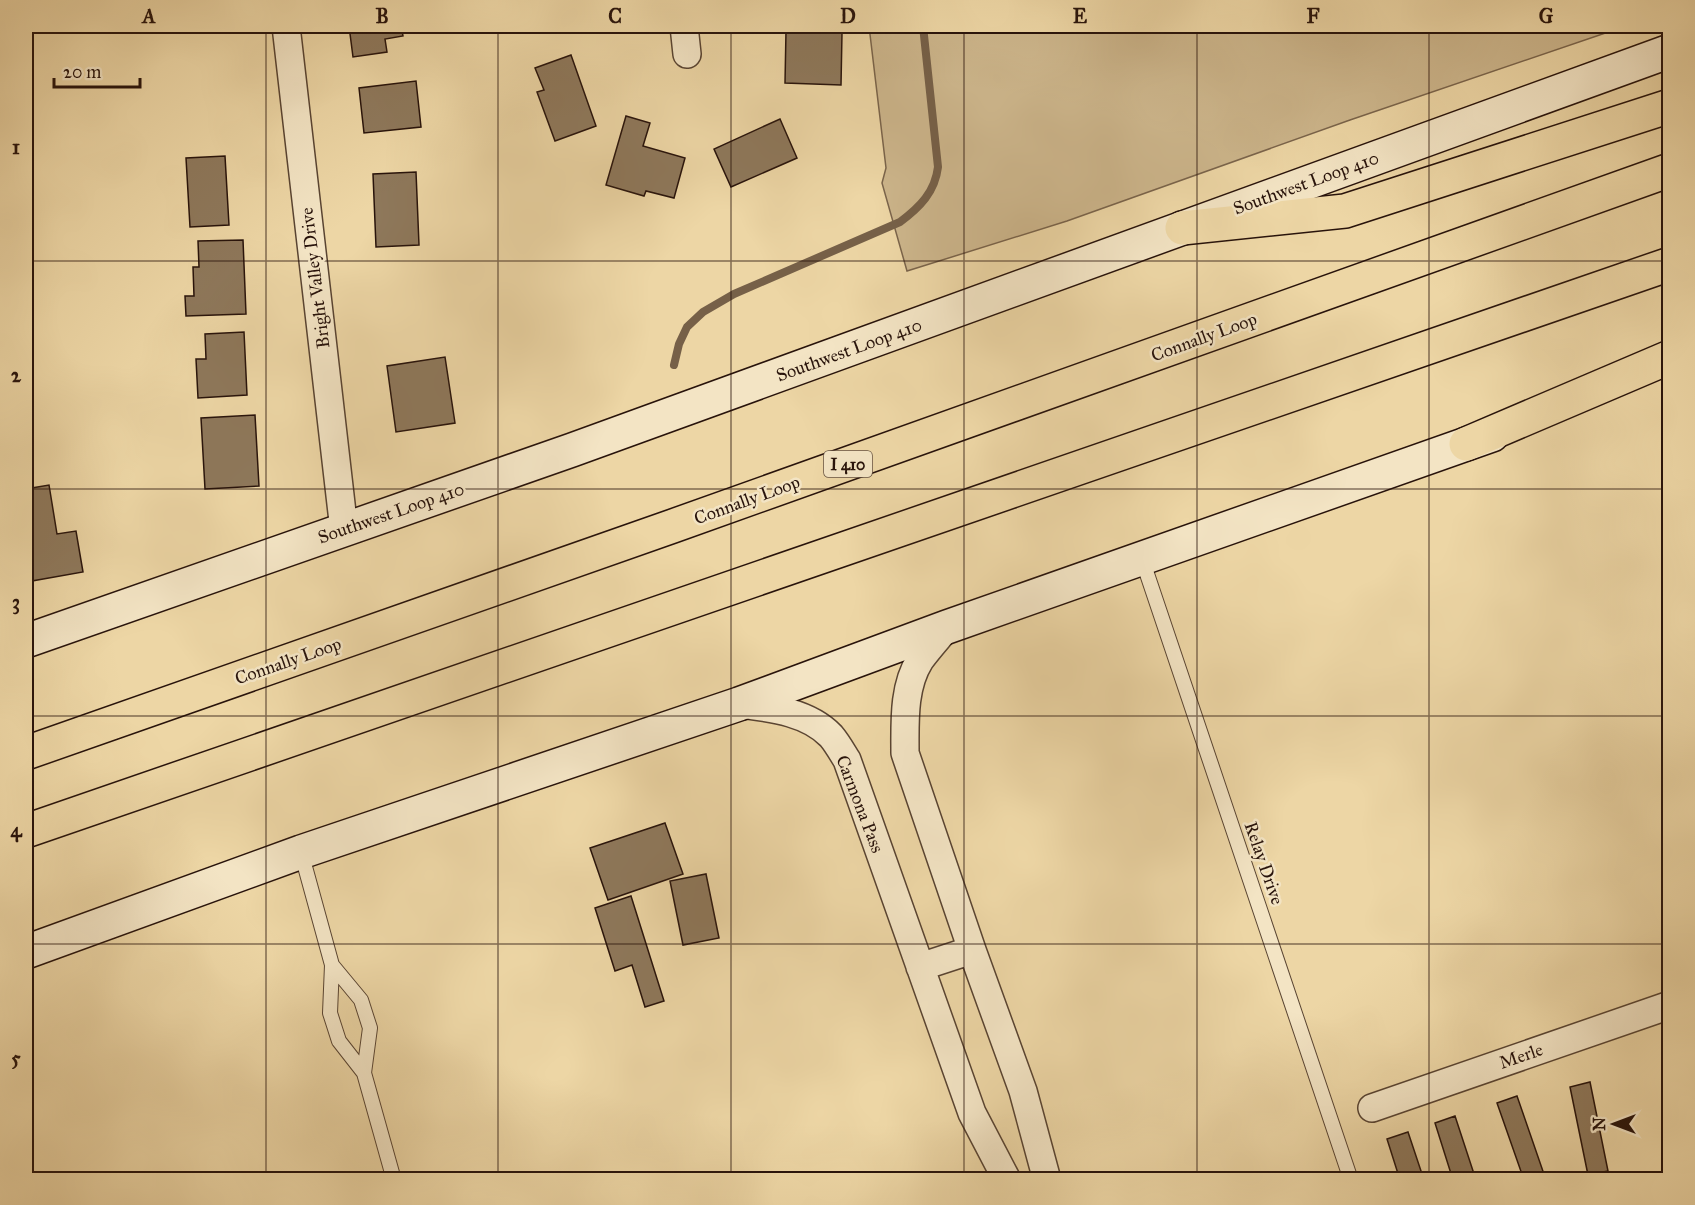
<svg xmlns="http://www.w3.org/2000/svg" width="1695" height="1205" viewBox="0 0 1695 1205" font-family="'IM FELL Great Primer',serif">
<rect width="100%" height="100%" fill="#edd6a5"/>
<filter id="stains"><feTurbulence type="fractalNoise" baseFrequency=".00333" numOctaves="4"/><feColorMatrix values="0 0 0 0 .2 0 0 0 0 .09 0 0 0 0 .02 0 0 0 .5 -.17"/></filter>
<radialGradient id="worn" r=".72"><stop offset=".6" stop-color="#630" stop-opacity="0"/><stop offset="1" stop-color="#630" stop-opacity=".3"/></radialGradient>
<path fill="#ccb58b" stroke="#7a644b" stroke-width="1.5" d="M869,26H1626L1350,120L1067,221L907,271L882,183L886,168Z"/>
<g fill="none" stroke-linecap="round" stroke-linejoin="round">
<path stroke="#766048" stroke-width="8" d="M674,365L679,344L687,327L703,312L734,294L900,222C920,207 935,192 938,167L923,26"/>
</g>
<path fill="#8e785b" stroke="#28130b" stroke-width="1.5" d="M349,26H401L403,36L385,39L387,52L353,57Z
M786,31L842,33L841,85L785,83Z
M571,55L596,126L555,141L537,92L544,90L535,68Z
M416,81L421,127L364,133L359,88Z
M626,116L650,123L643,146L685,158L674,198L646,191L644,196L606,185Z
M780,119L797,158L731,187L714,149Z
M225,156L229,225L190,227L186,158Z
M416,172L419,245L376,247L373,174Z
M243,240L246,314L186,316L185,296H194L193,267H199L198,241Z
M244,332L247,395L198,398L196,359H206L205,334Z
M445,357L455,423L396,432L387,366Z
M255,415L259,486L205,489L201,418Z
M49,485L57,534L76,531L83,572L26,582V489Z
M665,823L683,874L608,900L590,848Z
M706,874L719,938L683,945L670,881Z
M631,896L664,1001L645,1007L632,965L615,971L595,908Z
M1590,1082L1608,1171L1588,1175L1570,1087Z
M1517,1096L1546,1180H1524L1497,1103Z
M1455,1116L1476,1180H1453L1435,1123Z
M1408,1132L1424,1180H1400L1387,1139Z"/>
<g fill="none" stroke-linecap="round" stroke-linejoin="round">
<defs>
<path id="lane" d="M1142,559L1351,1180
M301,852L332,965L330,1013L339,1041L364,1073L394,1180
M332,965L361,1000L370,1028L364,1073"/>
<path id="street" d="M286,26L344,530
M684,26L687,54
M947,627C938,638 928,649 920,660C903,687 905,722 905,753L972,950L1023,1091L1047,1180
M740,704C771,708 808,712 831,736C837,743 842,752 847,760L972,1113L1007,1180
M920,967L972,950
M1372,1108L1670,1005"/>
<path id="secondary" d="M26,641L572,450L1670,51
M26,952L301,852L739,704L947,627L1492,435"/>
<path id="highway" d="M1182,228L1345,211L1670,106
M1466,444L1670,357
M26,753L673,526L1670,170
M26,831L1670,264"/>
</defs>
<use href="#lane" stroke="#594432" stroke-width="16"/>
<use href="#street" stroke="#594432" stroke-width="30"/>
<use href="#secondary" stroke="#28130b" stroke-width="36"/>
<use href="#highway" stroke="#28130b" stroke-width="36"/>
<use href="#lane" stroke="#f3e4c4" stroke-width="14"/>
<use href="#street" stroke="#f3e4c4" stroke-width="27"/>
<use href="#secondary" stroke="#f3e4c4" stroke-width="33"/>
<use href="#highway" stroke="#edd6a5" stroke-width="33"/>
</g>
<path fill="none" stroke="#28130b" stroke-width="1.5" stroke-opacity="0.55" d="M266,26V1180M498,26V1180M731,26V1180M964,26V1180M1197,26V1180M1429,26V1180M26,261H1670M26,489H1670M26,716H1670M26,944H1670"/>
<g text-anchor="middle" stroke-width="5" stroke-linejoin="round" paint-order="stroke">
<rect fill="#f3e4c4" stroke="#655242" stroke-width="1.5" x="824" y="451" width="48" height="26" rx="4.5"/>
<g font-size="16" font-weight="bold" fill="#28130b">
<text x="848" y="470">I 410</text>
</g>
<g font-size="18" fill="#28130b" stroke="#f3e4c4">
<text transform="translate(1306 183) rotate(-20)" y="6">Southwest Loop 410</text>
<text transform="translate(315 278) rotate(-97)" y="6">Bright Valley Drive</text>
<text transform="translate(1204 337) rotate(-20)" y="6">Connally Loop</text>
<text transform="translate(849 350) rotate(-20)" y="6">Southwest Loop 410</text>
<text transform="translate(747 500) rotate(-20)" y="6">Connally Loop</text>
<text transform="translate(391 513) rotate(-19)" y="6">Southwest Loop 410</text>
<text transform="translate(288 661) rotate(-19)" y="6">Connally Loop</text>
<text transform="translate(860 804) rotate(69)" y="6">Carmona Pass</text>
<text transform="translate(1264 863) rotate(71)" y="6">Relay Drive</text>
<text transform="translate(1521 1056) rotate(-19)" y="6">Merle</text>
</g>
</g>
<rect width="1695" height="1205" fill="none" stroke="#edd6a5" stroke-width="66"/>
<g transform="translate(1614 1124) rotate(270)" stroke="#f3e4c4" stroke-width="4.5" paint-order="stroke">
<path d="M0-4.5L10 22L0 15L-10 22Z" fill="#28130b"/>
<text y="-9" font-size="16" font-weight="bold" text-anchor="middle" fill="#28130b">N</text>
</g>
<path d="M54 78v9h86v-9" fill="none" stroke="#28130b" stroke-width="3"/>
<text x="63" y="78" font-size="18" fill="#28130b" stroke="#f3e4c4" stroke-width="4.5" paint-order="stroke">20 m</text>
<rect x="33" y="33" width="1629" height="1139" fill="none" stroke="#28130b" stroke-width="2"/>
<g font-size="20" text-anchor="middle" font-weight="bold" fill="#28130b">
<text x="149" y="23">A</text>
<text x="382" y="23">B</text>
<text x="615" y="23">C</text>
<text x="848" y="23">D</text>
<text x="1080" y="23">E</text>
<text x="1313" y="23">F</text>
<text x="1546" y="23">G</text>
<text x="16" y="154">1</text>
<text x="16" y="382">2</text>
<text x="16" y="609">3</text>
<text x="16" y="837">4</text>
<text x="16" y="1065">5</text>
</g>
<rect width="100%" height="100%" filter="url(#stains)"/>
<rect width="100%" height="100%" fill="url(#worn)"/>
</svg>
